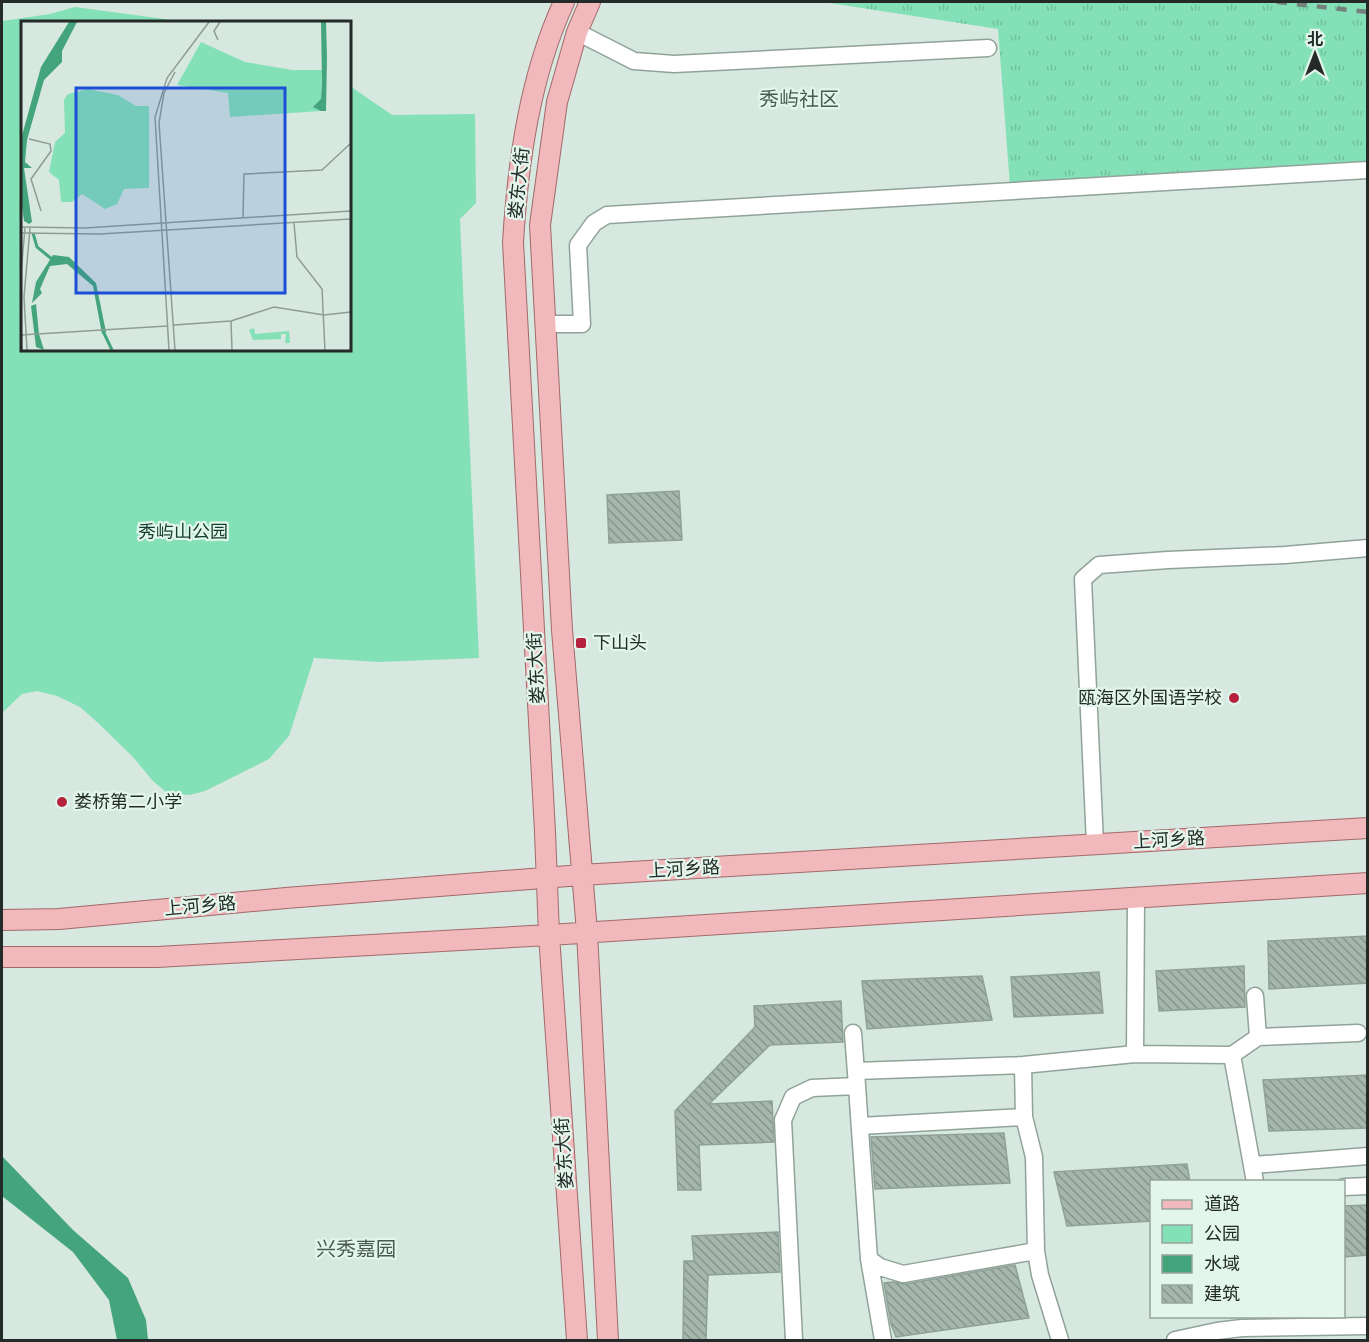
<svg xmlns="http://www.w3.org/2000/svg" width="1369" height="1342" viewBox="0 0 1369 1342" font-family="'Varela Round','Noto Sans SC',sans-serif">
<defs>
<pattern id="grass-tufts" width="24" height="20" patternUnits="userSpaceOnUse" patternTransform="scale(1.5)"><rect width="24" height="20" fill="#84e1b7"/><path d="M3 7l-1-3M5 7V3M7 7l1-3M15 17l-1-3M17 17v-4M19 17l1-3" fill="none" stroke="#72c19d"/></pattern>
<pattern id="building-back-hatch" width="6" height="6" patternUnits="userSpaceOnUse" patternTransform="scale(1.5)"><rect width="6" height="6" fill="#a5b6ad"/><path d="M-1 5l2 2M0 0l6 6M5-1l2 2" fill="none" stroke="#86948d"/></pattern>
</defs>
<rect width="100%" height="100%" fill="#d6e8df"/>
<path fill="url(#grass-tufts)" d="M823,2H1367V165L1010,186L998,29Z"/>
<path fill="#84e1b7" d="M75,7L187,22H22V350H350V86L392,115L475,114L476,203L460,219L479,658L379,662L314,658L289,736L269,759L205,791L190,795L167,793L152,780L133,757L97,722L80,707L57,696L37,691L22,694L2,713V21L50,14Z"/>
<path fill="#44a57d" d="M2,1156L73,1230L128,1278L146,1320L148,1340H117L109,1300L73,1252L2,1196Z"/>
<path fill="url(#building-back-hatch)" stroke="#8fa198" stroke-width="1.5" d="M679,491L682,540L609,543L607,495Z
M1368,936V983L1269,989L1268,941Z
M1244,966L1245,1007L1159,1011L1156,971Z
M1099,972L1103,1013L1014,1017L1011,977Z
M982,976L992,1020L867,1029L862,981Z
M841,1001L843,1042L770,1045L709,1104L772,1101L774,1142L699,1145L701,1190H678L675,1111L755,1027L754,1006Z
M1368,1075V1128L1269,1131L1263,1080Z
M1004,1133L1010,1183L875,1189L871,1137Z
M1187,1164L1190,1182H1152V1221L1067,1226L1054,1172Z
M1368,1205V1255L1344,1257V1206Z
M778,1232L780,1272L708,1275L706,1341H683L684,1261H694L692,1236Z
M1015,1265L1029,1318L896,1337L891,1324L884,1283L893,1282L905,1284Z"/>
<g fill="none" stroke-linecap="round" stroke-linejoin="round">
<defs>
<path id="minor" d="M577,32L634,61L674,64L988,48
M545,324H582L578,245L594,223L607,215L1368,170
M1095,844L1083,579L1099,565L1168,560L1285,555L1368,548
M1255,996L1258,1037
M1135,1054L1136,898
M1232,1055L1255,1182
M1023,1065L1024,1117L1034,1157L1036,1251L1040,1275L1060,1340
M856,1071L1023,1065L1135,1054L1232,1055L1258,1037L1358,1033
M857,1086L869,1259L880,1267L903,1274L1036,1251
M860,1126L1024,1117
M1253,1165L1368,1156
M1344,1187L1368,1186
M869,1259L883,1340
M794,1340L783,1120L793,1097L812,1088L857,1086L853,1033
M1175,1340L1217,1331L1242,1328L1368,1326"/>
<path id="major" d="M564,2C530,76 518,161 513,242L545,832L549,935L577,1340
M590,2L577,32L557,102L540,225L562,630L587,932L608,1340
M2,920L59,919L286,898L581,875L1368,828
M2,957H157L549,935L1368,883"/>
</defs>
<use href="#minor" stroke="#91a299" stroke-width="19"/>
<use href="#major" stroke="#a2696b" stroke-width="22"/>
<use href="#minor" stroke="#fff" stroke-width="16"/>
<use href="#major" stroke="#f1b9bc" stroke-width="20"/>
<path stroke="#75817c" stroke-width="4.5" stroke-dasharray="10 10" stroke-linecap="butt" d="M1277,2L1368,12"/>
</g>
<g fill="#b5233f" stroke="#e3f6ec" stroke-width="2">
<rect x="575" y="637" width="12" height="12" rx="3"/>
<circle cx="1234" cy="698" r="6"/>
<circle cx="62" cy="802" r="6"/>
</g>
<g text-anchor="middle" stroke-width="4.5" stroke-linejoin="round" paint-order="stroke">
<g font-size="18" fill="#232a27" stroke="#e3f6ec">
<text transform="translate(519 183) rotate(-84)" y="6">娄东大街</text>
<text transform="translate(536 668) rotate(-93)" y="6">娄东大街</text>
<text transform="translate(1169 840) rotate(-3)" y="6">上河乡路</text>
<text transform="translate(684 869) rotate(-3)" y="6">上河乡路</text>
<text transform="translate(200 906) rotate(-5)" y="6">上河乡路</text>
<text transform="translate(564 1153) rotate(-94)" y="6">娄东大街</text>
</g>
<g font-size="18" fill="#133d2c" stroke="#e3f6ec">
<text x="183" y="538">秀屿山公园</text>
</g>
<g font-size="18" fill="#232a27" stroke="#e3f6ec" text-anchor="start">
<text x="593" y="649">下山头</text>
<text x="1222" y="704" text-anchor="end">瓯海区外国语学校</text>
<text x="74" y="808">娄桥第二小学</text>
</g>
<g font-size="20" fill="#4b5a52" stroke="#e3f6ec">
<text x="799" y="106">秀屿社区</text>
<text x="356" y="1256">兴秀嘉园</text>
</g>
</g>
<g transform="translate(21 21)">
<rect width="330" height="330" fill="#d6e8df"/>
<path d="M180,21L224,41L271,49H301L300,90L209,96L207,72L156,64ZM233,307L234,313L268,310L269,322H264L265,313H260V318L232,319L228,309Z" fill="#84e1b7"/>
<path d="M67,68L97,74L115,85H128V167L103,168L96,183L84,188L61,173L51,181H40L38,159L28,151L34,121L44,112L43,79L47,73Z" fill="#84e1b7"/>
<path d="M48,1H56L41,30V41L23,59L6,119L4,141L11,147H3L11,201L8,203L3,200L0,178V118L20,46ZM300,1H305L306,36L305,90H300L292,86L300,78L301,61ZM32,234L48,236L75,262L85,311L81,313L72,265L46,243L29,245L19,268L21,272L11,282L15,261ZM15,283L18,313L23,329L15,326L10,285Z" fill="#44a57d"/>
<path fill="none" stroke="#44a57d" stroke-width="3" d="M12,212L16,226L32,239M82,310L91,329"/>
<path fill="none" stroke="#8e9c95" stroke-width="1.5" d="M197,19L193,10L199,1M8,118L29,123L30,130L10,158L20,190M222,196L223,153L301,149L330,122M273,202L276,236L301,268L304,329M0,206L64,207L330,190M0,212L79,213L330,198M0,252L4,207M210,300L211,329M0,302L1,329M153,304L210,300L253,286L303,294L330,291M0,314L146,305M6,329L3,276L9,207M148,329L134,96L146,57L188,1M154,329L138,102L143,72L154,51"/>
<path fill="#1d4ed8" fill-opacity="0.15" stroke="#1d4ed8" stroke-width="3" d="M55,67H264V272H55Z"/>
<rect width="330" height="330" fill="none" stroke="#232a27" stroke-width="3"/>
</g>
<rect width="1369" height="1342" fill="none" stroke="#232a27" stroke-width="6"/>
<rect x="1150" y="1180" width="195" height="138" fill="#e3f6ec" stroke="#96a49d" stroke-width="1.5"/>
<rect x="1162" y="1200" width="30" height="9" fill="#f1b9bc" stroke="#96a49d" stroke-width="1.5"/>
<text x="1204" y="1210" font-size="18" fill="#232a27">道路</text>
<rect x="1162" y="1225" width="30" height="18" fill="#84e1b7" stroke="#96a49d" stroke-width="1.5"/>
<text x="1204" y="1240" font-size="18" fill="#232a27">公园</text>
<rect x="1162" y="1255" width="30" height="18" fill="#44a57d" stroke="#96a49d" stroke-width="1.5"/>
<text x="1204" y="1270" font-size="18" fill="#232a27">水域</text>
<rect x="1162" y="1285" width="30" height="18" fill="url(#building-back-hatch)" stroke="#96a49d" stroke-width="1.5"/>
<text x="1204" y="1300" font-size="18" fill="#232a27">建筑</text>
<g transform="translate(1315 54)" stroke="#e3f6ec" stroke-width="4.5" paint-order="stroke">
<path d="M0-4.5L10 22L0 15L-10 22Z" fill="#232a27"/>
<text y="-9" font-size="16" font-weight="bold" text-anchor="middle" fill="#232a27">北</text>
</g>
</svg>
